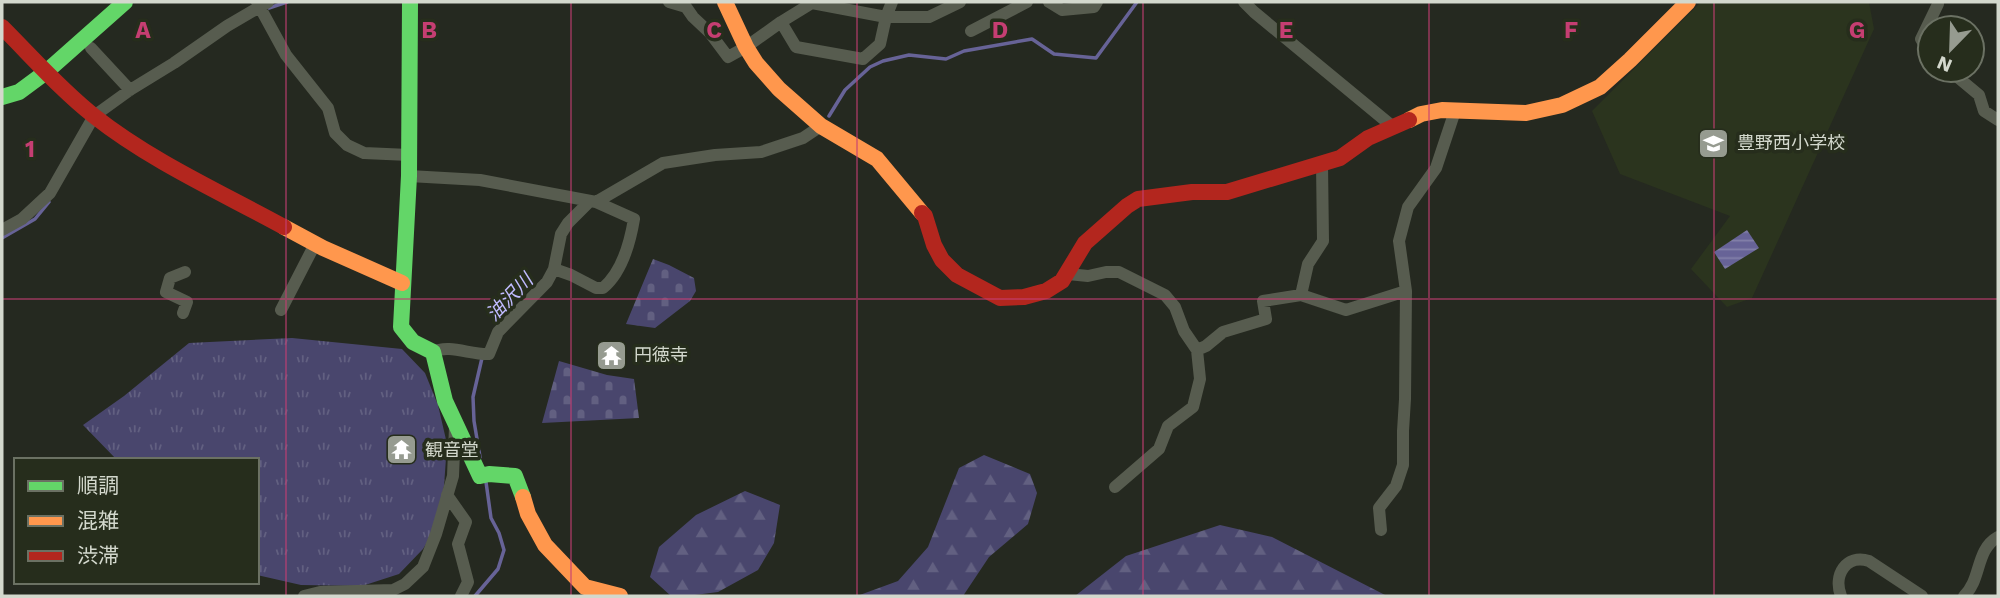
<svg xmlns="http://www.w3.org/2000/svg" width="2000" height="598" viewBox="0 0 2000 598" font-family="'Work Sans','Noto Sans JP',sans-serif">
<defs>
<pattern id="forest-firs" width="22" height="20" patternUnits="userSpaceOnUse" patternTransform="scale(1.75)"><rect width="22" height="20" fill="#49466d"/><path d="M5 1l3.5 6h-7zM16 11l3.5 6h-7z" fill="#626081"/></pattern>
<pattern id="cemetery-stones" width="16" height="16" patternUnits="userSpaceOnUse" patternTransform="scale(1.75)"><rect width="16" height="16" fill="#49466d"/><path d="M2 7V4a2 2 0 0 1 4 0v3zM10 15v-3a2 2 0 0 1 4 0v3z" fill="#626081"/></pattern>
<pattern id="park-tufts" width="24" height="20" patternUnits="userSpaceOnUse" patternTransform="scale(1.75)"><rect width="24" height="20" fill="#49466d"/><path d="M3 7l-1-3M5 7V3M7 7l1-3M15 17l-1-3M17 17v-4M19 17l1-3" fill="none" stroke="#626081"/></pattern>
<pattern id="water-rules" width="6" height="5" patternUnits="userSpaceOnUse" patternTransform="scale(1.75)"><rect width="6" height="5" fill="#676397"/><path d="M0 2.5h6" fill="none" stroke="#8380a9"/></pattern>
</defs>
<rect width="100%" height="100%" fill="#252920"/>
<path fill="#2b341e" d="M1701,2H1869L1874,29L1752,298L1727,307L1691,269L1730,216L1620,174L1592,111Z"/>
<path fill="url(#forest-firs)" d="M984,455L1030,474L1037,493L1028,524L989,557L963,596H857L898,581L928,547L959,468Z
M745,491L780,505L774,543L758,570L718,592L687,596H671L650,577L659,547L696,515Z
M1220,525L1272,537L1387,596H1075L1126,556Z"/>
<path fill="url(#cemetery-stones)" d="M653,259L669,265L694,278L696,291L690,301L655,328L626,324Z
M559,361L607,375L634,379L639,418L542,423Z"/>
<path fill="url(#park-tufts)" d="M292,338L402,349L425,373L438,405L447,444L444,486L434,531L423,549L399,574L362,586L301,585L257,575V460H117L83,425L124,396L189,343Z"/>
<path fill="url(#water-rules)" d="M1747,230L1759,248L1725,269L1714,252Z"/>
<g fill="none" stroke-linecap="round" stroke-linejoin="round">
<path stroke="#676397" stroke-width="3.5" d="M269,8L287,2
M829,116L845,90L870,67L883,61L909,55L946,59L964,51L1032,39L1054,54L1096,58L1137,2
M2,238L35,219L49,202
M480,457L474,421L473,397L482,358
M475,596L498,569L504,550L499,533L491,518L486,482"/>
<path stroke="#575c4f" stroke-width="12" d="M257,2L286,55L328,108L335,133L347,145L364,153L409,155
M669,2L686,7L693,17L710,33L728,57L746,47L781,22L796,47L863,59L880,44L886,17L892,2
M1049,2L1062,10L1094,7L1097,2
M1244,2L1254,12L1392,126
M781,22L812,3L886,17H929L960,2
M971,31L1027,2
M91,48L130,90
M1930,54L1921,39L1938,4
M1949,70L1979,95L1984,111L1998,120
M409,176L480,180L596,202L663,163L715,155L761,152L803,138L821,126
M2,230L22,219L50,193L94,116L130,90L174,63L227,26L268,2
M554,269L571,275L596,288H603C621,273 630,243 634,219L596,202
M1068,274L1088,276L1106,272H1119L1165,295L1175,307L1184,331L1197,350L1206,346L1223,332L1266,319L1263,301L1301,295L1346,310L1406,291
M1301,295L1308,264L1323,241L1322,164
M281,310L315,244
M183,313L187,302L166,292L170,278L185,272
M433,352C449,344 471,355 489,354L498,332L547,282L554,269L561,234L568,223L590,201
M1115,487L1159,449L1168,426L1193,407L1200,379L1197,350
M447,495L466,522L458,544L468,582L461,596
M1381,530L1379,508L1396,486L1403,465V431L1405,399L1406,291L1399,241L1408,207L1436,168L1455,111
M304,596L320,592L393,590L405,584L423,567L436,534L453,476L455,427
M1841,596C1833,575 1846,554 1869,561L1922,596
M1964,596C1982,579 1975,550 1998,537"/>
<path stroke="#63d668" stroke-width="16" d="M410,2L409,176L401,327L413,342L433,352L445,401L480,476L489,474L515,476L523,497
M2,97L19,92L46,72L125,2"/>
<path stroke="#ff974d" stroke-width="16" d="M725,2L746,47L756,63L779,89L821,126L877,159L922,213
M1409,120L1421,114L1442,110L1526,113L1562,105L1600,87L1630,60L1688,2
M284,227L323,248L402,283
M523,497L528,514L545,545L585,587L620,596"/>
<path stroke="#b3261e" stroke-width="16" d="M2,27C32,57 61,90 94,116C151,161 220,192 284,227
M922,213L925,216L934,245L942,260L957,275L1000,298L1024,297L1046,291L1062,281L1085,243L1127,206L1138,199L1192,192H1227L1340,158L1368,138L1409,120"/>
</g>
<path fill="none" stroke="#c53e72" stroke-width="2" stroke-opacity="0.55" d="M286,2V596M571,2V596M857,2V596M1143,2V596M1429,2V596M1714,2V596M2,299H1998"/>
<defs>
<symbol id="school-square" viewBox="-11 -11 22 22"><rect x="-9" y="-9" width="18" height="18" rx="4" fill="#969b90" stroke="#262d1c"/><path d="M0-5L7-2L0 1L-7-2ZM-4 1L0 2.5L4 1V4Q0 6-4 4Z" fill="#fff"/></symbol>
<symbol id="temple-square" viewBox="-11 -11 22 22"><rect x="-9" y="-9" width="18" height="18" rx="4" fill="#969b90" stroke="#262d1c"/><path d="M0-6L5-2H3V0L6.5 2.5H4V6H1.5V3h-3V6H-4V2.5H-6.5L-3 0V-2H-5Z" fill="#fff"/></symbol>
</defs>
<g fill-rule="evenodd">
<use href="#school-square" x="1696" y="126" width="35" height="35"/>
<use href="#temple-square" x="594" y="338" width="35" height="35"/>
<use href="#temple-square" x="384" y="432" width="35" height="35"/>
</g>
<g text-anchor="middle" stroke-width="7" stroke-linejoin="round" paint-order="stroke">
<g font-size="18" fill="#d3d8cd" stroke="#262d1c" text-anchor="start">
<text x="1737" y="149">豊野西小学校</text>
<text x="634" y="361">円徳寺</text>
<text x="425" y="456">観音堂</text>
</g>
<g font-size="19" font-style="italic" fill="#c0bbff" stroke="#262d1c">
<text transform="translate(509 297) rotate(-46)" y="7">油沢川</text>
</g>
</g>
<g font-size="23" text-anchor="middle" font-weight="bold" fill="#c53e72" stroke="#262d1c" stroke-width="7" stroke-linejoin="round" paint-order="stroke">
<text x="143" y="38">A</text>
<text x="429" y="38">B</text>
<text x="714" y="38">C</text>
<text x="1000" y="38">D</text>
<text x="1286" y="38">E</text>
<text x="1571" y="38">F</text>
<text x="1857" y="38">G</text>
<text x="30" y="157">1</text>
</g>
<rect width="2000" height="598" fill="none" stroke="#d3d8cd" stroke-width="7"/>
<rect x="14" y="458" width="245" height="126" fill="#262d1c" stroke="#6b7163" stroke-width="2"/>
<rect x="28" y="481" width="35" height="10" fill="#63d668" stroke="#6b7163" stroke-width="2"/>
<text x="77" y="493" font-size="21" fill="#d3d8cd">順調</text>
<rect x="28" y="516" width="35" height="10" fill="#ff974d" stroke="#6b7163" stroke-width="2"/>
<text x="77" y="528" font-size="21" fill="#d3d8cd">混雑</text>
<rect x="28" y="551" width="35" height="10" fill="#b3261e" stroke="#6b7163" stroke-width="2"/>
<text x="77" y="563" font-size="21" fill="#d3d8cd">渋滞</text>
<g transform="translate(1951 49) rotate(203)"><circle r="33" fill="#262d1c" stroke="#6b7163" stroke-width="2"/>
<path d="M0-5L12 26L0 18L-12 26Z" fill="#969b90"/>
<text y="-10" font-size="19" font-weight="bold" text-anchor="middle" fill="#d3d8cd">N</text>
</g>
</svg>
